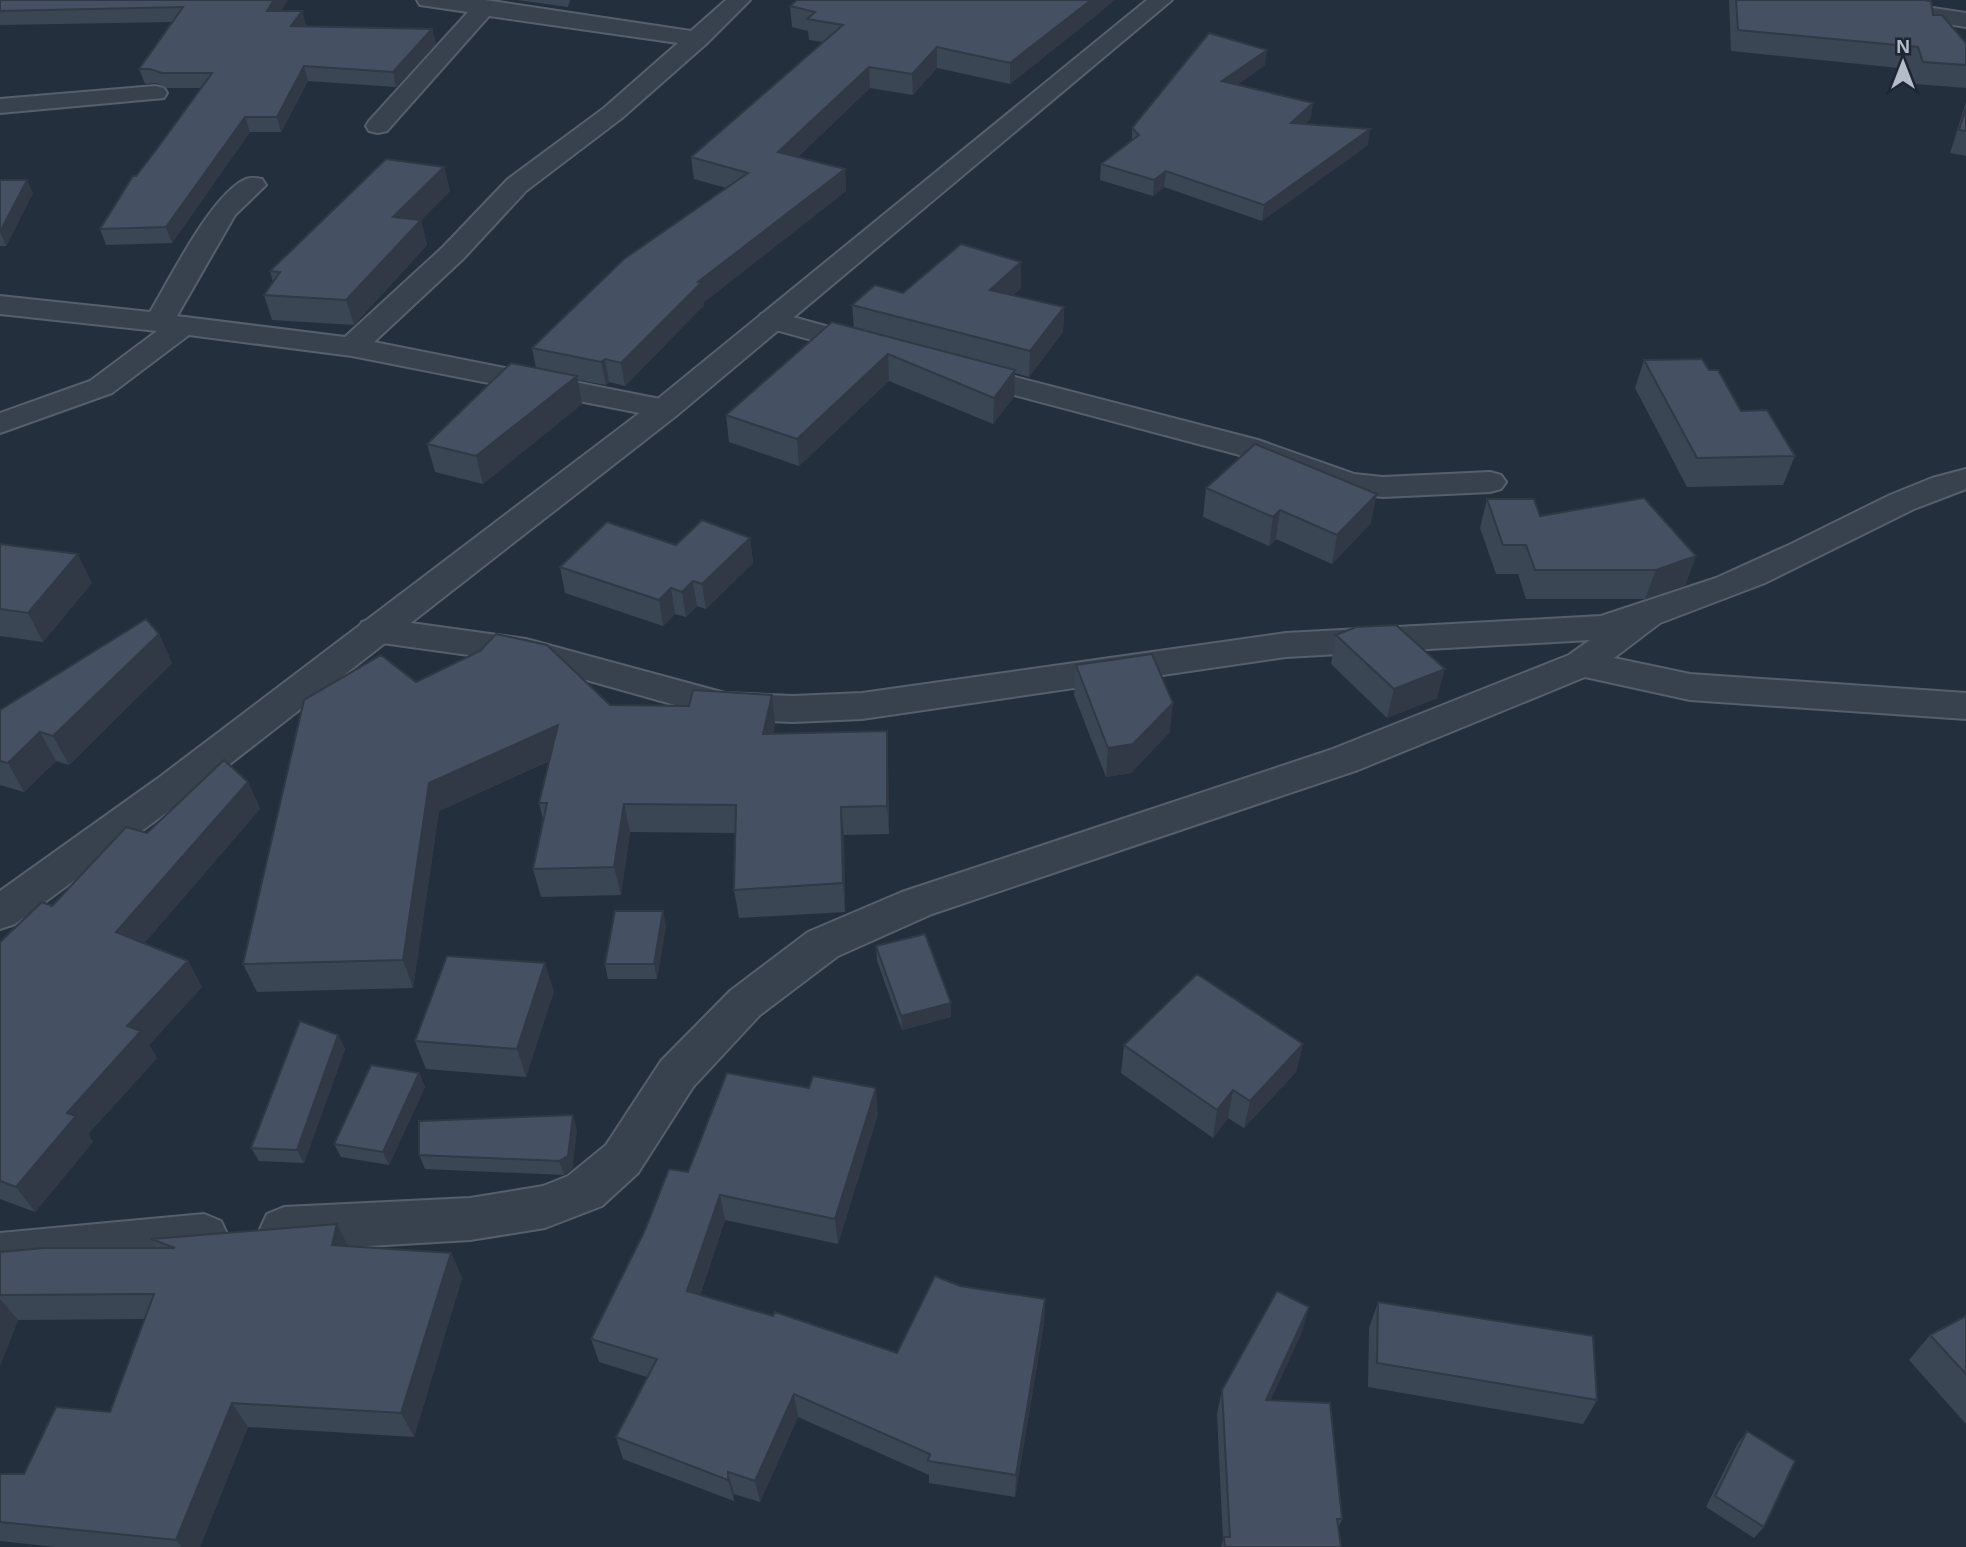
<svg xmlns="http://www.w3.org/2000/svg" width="1966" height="1547" viewBox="0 0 1966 1547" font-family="Arial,sans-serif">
<rect width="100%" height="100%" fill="#242f3e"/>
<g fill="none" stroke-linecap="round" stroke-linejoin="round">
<defs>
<path id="minor" d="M417,0H485L691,31L726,0H750L706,44L622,118L526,191L463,259L374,342L665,400L676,402L680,409L676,416L665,418L352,356L189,335L112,393L0,433V413L90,381L157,331L0,314V296L150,312C170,279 212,193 246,179C252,177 256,178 262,179L266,185L235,215L177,316L345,337L443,247L508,179L604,108L678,43L489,16L387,131L378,133L369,131L366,126L369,121L468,12L420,5Z
M1826,0H1880L1966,13V27L1837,7L1829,5Z
M155,86L164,88L167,93L164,98L0,113V99Z
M771,311L880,341L885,347L880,353L870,356L761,326L757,320L761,314Z
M965,364L1258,440L1354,474L1383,477L1490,472L1501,475L1506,482L1501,489L1490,492L1383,497L1352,494L1314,483L1236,454L954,379L950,373L954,367Z
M1966,469V489L1914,509L1765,583L1660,623L1614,658L1690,674L1966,693V719L1690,700L1585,677L1358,770L932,914L838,956L760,1015L693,1087L638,1173L602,1206L545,1228L470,1240L284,1251L267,1244L260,1229L267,1214L284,1207L470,1198L543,1186L568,1176L606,1145L661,1061L730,991L808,932L902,892L1330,750L1569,655L1590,640L1286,657L862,719L793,722L725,719L526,663L375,642L362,638L357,630L362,622L375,618L526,639L725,693L793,696L862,693L1286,633L1601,616L1716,578L1789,545L1890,495L1932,478Z
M204,1214L221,1221L228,1236L221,1251L204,1258L0,1277V1233Z"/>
<path id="tertiary" d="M1147,0H1172L676,416L185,799L15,924L0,929V891L157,779L654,402Z"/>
</defs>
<use href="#minor" stroke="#565f6c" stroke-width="4"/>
<use href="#tertiary" stroke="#565f6c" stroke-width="4"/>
<use href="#minor" fill="#38414e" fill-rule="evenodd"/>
<use href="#tertiary" fill="#38414e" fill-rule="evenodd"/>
</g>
<path fill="#3b4654" d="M0,0H288L281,11H302L306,25L305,27L432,29L436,44L396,87L308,81L281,132H250L172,243L106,245L100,229L136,176L159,146L201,88H167L156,83L145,84L139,69L173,22L0,25Z
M517,0H570L568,7Z
M797,0H1114L1098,14L1010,84L937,68L913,95L870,88L798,157L845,169L846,191L703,303L704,305L625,386L609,382L606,385L577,380L582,404L483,484L435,472L427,444L536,368L532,348L726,188L694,179L691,157L823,42L809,40L808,31L792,27L790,6Z
M1729,0H1924L1933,15L1966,43V88L1915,84L1909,69L1731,51Z
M1265,65L1238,84L1311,118L1305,124L1368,145L1262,221L1164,187L1153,196L1100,180L1101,164L1132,140V128Z
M1966,102V156L1950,153Z
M444,167L450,191L421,220L427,245L354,325L272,320L264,295L273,282L270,271Z
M0,180L33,193L6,246H0Z
M1021,288L1013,295L1064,307L1063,332L1029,377L1015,373L1014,397L993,424L889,381L799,466L729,442L726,415L854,328L852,305L903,293Z
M1644,360L1709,370L1741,411L1795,456L1783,485L1687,487L1635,388Z
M1206,488L1371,523L1332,564L1276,539L1269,546L1203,517Z
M1487,499L1540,516L1696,556L1685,585L1645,599H1526L1518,574H1496L1480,528Z
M750,538L753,563L706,609L697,606L686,617L675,614L663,626L565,593L560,567L676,545Z
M0,544L92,583L43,642L0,636Z
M159,634L172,663L69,765L56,761L24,792L0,785V710Z
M1336,635L1437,698L1387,718L1331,664Z
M1076,665L1170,732L1131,773L1106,777L1074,695Z
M416,682L610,705L689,706L772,695L775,724L773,734L887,731L888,759L889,834L844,835L845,912L739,918L734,890L735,833L630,832L621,895L541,897L533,869L543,819L539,803L549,761L439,811L413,988L257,992L243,964Z
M248,782L260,809L144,943L188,961L202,987L149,1045L157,1058L88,1134L93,1142L35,1212L0,1199V942L52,906L147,833Z
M666,925L657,979H608L605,964Z
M876,946L951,1017L902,1030L877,961Z
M554,991L526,1077L426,1069L415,1041Z
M338,1035L345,1049L304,1163L259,1161L251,1148Z
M1303,1044L1296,1072L1244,1128L1228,1118L1213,1138L1121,1073L1124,1045Z
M419,1073L425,1087L389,1165L341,1157L334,1144Z
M878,1114L838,1244L725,1220L700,1295L897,1353L960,1286L1045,1299L1044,1323L1015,1497L929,1483V1475L798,1417L760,1502L734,1494V1501L623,1459L616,1437L647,1377L599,1362L591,1339L688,1172Z
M577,1129L572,1169L564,1175L425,1169L419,1155Z
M337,1224L348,1246L451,1253L462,1278L414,1437L248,1427L200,1547H55L0,1541V1474H24L110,1412L145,1319L18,1320L0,1366V1252L157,1248L151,1239Z
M1378,1302L1597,1400L1583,1424L1368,1387L1369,1328Z
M1966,1316V1424L1909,1360L1930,1335Z
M1302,1332L1270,1400L1342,1519L1338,1529L1341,1547H1221L1223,1540L1217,1414L1222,1390Z
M1747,1431L1764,1527L1754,1538L1706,1507L1738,1443Z"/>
<path fill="#303945" d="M274,0H288L271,25L267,11Z
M1091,0H1114L1098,14L1010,84V63Z
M302,11L306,25L295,41L291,26Z
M432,29L436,44L396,87L393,72Z
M937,47V68L913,95L912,74Z
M1267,50L1265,65L1221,96L1222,81Z
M304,66L308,81L281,132L277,117Z
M869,67L870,88L780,174L778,152Z
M1313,103L1311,118L1289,139L1291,123Z
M245,117L250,132L172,243L166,227Z
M1370,129L1368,145L1262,221L1264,205Z
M444,167L450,191L400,242L393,217Z
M845,169L846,191L703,303L704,305L625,386L621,363L698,282Z
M1166,171L1164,187L1153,196L1154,180Z
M27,180L33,193L6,246L0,232Z
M421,220L427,245L354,325L346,300Z
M1021,262V288L990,315V290Z
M1064,307L1063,332L1029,377L1030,351Z
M888,354L889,381L799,466L797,439Z
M605,359L609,382L606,385L601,362Z
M1015,370L1014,397L993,424L994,398Z
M577,376L582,404L483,484L476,456Z
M1377,494L1371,523L1332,564L1337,535Z
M1280,510L1276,539L1269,546L1273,517Z
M750,538L753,563L706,609L702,584Z
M78,554L92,583L43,642L28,613Z
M1696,556L1685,585L1645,599L1656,570Z
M693,581L697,606L686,617L682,592Z
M671,588L675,614L663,626L659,600Z
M159,634L172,663L69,765L53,736Z
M1445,669L1437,698L1387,718L1394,689Z
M772,695L775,724L766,762L763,734Z
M1173,703L1170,732L1131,773L1106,777L1108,748Z
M558,725L565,753L439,811L413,988L403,960L429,783Z
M887,731L888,759L889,834L887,806Z
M40,732L56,761L24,792L8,763Z
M248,782L260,809L131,959L116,932Z
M624,804L630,832L621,895L614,867Z
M841,807L844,835L845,912L843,883Z
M663,911L666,925L657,979L654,964Z
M188,961L202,987L149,1045L157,1058L88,1134L93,1142L35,1212L16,1187L127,1026Z
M545,963L554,991L526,1077L517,1049Z
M951,1003V1017L902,1030L901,1016Z
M338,1035L345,1049L304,1163L297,1150Z
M1303,1044L1296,1072L1244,1128L1250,1101Z
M419,1073L425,1087L389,1165L383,1152Z
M876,1088L878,1114L838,1244L835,1219Z
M1233,1090L1228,1118L1213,1138L1217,1110Z
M573,1115L577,1129L572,1169L564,1175L559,1161Z
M720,1195L725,1220L693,1315L687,1291Z
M337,1224L350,1250L332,1245Z
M451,1253L462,1278L414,1437L401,1413Z
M0,1299L18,1320L0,1366Z
M1045,1299L1044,1323L1015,1497L1016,1475Z
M1309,1307L1302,1332L1260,1424L1266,1400Z
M794,1394L798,1417L760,1502L755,1481Z
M232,1403L248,1427L200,1547H182L176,1540Z
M728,1472L734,1494V1501L728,1480Z"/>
<path fill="#455162" stroke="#303945" stroke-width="2" d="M0,0H274L267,11H302L291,26L432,29L393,72L304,66L277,117H245L166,227L100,229L133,176H136L159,146L212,73H162L150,69H139L183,7L0,11Z
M797,0H1091L1010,63L937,47L912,74L869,67L778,152L845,169L698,282L701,283L621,363L605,359L601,362L532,348L624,259L748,173L691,157L843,25L807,19L815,12L790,6Z
M1736,0H1924L1931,1L1933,15H1942L1966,43V65L1923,62L1918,47L1738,30Z
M1209,33L1267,50L1222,81L1313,103L1291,123L1370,129L1264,205L1166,171L1154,180L1101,164L1139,135L1132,128Z
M1966,108V131L1959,130Z
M386,159L444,167L393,217L421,220L346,300L264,295L280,272L270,271Z
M0,180H27L0,232Z
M961,244L1021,262L990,290L1064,307L1030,351L852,305L875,285L903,293Z
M832,322L1015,370L994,398L888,354L797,439L726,415Z
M1702,359L1709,370H1718L1741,411L1767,410L1795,456L1697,458L1644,360Z
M511,363L577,376L476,456L427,444Z
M1255,444L1377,494L1337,535L1280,510L1273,517L1206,488Z
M1644,498L1696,556L1656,570H1535L1526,545H1503L1487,499H1534L1540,516Z
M702,520L750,538L702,584L693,581L682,592L671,588L659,600L560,567L607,522L676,545Z
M0,544L78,554L28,613L0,609Z
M146,619L159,634L53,736L40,732L8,763L0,761V710Z
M1396,625L1445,669L1394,689L1336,635L1356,627Z
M496,634L547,645L610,705L689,706L693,690L772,695L763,734L887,731V806L841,807L843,883L734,890L736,805L624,804L614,867L533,869L547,803H539L558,725L429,783L403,960L243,964L304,700L381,655L416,682L480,651Z
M1152,654L1173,703L1133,744L1108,748L1076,665Z
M224,760L248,782L116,932L188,961L127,1026L141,1031L67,1113L76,1116L16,1187L0,1181V942L42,902L52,906L126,827L147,833Z
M615,911H663L654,964H605Z
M925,934L951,1003L901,1016L876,946Z
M447,956L545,963L517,1049L415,1041Z
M1197,974L1303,1044L1250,1101L1233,1090L1217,1110L1124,1045Z
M300,1021L338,1035L297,1150L251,1148Z
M371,1065L419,1073L383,1152L334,1144Z
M727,1073L809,1088L813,1076L876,1088L835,1219L720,1195L687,1291L773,1316L775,1312L897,1353L935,1276L960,1286L1045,1299L1016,1475L928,1461L930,1454L794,1394L755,1481L728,1472V1480L616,1437L657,1359L591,1339L645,1230L669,1169L688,1172Z
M573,1115L568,1156L559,1161L419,1155V1121Z
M337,1224L332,1245L451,1253L401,1413L232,1403L176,1540L0,1522V1474H24L56,1407L110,1412L154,1294L0,1295V1252L44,1248H175L151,1239Z
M1277,1291L1309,1307L1266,1400L1330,1403L1342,1519H1337L1341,1547H1225L1224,1537H1230L1222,1390Z
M1378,1302L1593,1336L1597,1400L1377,1363Z
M1966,1316V1374L1930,1335Z
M1747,1431L1795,1461L1764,1527L1715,1496Z"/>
<g transform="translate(1903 63)" stroke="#1d2633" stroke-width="5" paint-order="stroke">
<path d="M0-5L12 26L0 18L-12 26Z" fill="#b4bcc9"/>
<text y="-10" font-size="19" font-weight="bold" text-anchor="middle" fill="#b4bcc9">N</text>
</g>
</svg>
